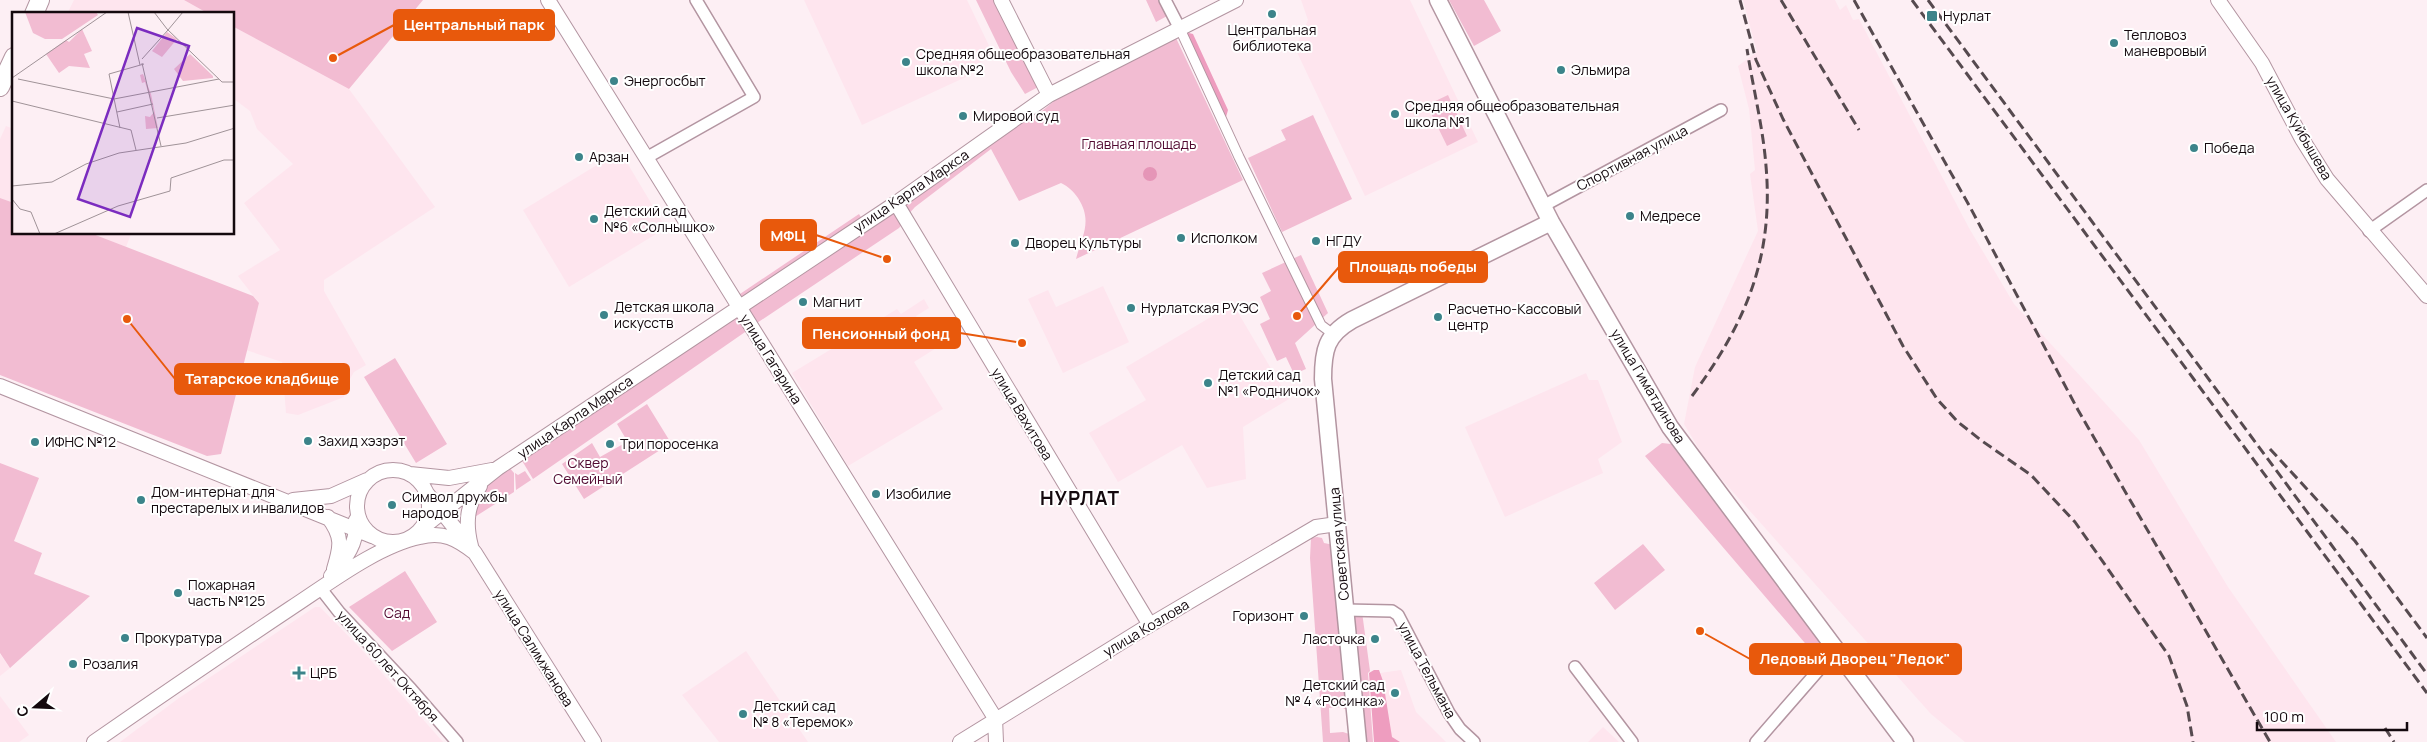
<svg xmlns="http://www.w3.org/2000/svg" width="2427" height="742" viewBox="0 0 2427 742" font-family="Manrope,sans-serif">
<rect width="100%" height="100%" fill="#fdeff4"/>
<path fill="#fee5ee" d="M74,0H184L209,14H67Z
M804,0H967L994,56L965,69L968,76L862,125Z
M1301,0H1410L1478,142L1365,196L1295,48L1308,20Z
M1743,0H1835L1840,10L1846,5L1853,20L1859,19L1969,228L2014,304L2139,440L2228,587L2336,742H1965L1931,714L1708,464L1684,424L1695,367L1758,231L1750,174L1755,170L1749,109L1738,66L1757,52Z
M234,27L349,89L435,207L324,280V291L366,365L354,372L346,386L344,397L298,415L286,413L282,362L246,350L259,303L238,276L280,250L244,203L293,164L257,129L250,111L234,99Z
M6,126L14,129V203L0,198V139Z
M620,151L666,228L569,287L523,210Z
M93,234H131L126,247Z
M1103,286L1129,342L1063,373L1028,299L1048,290L1056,307Z
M924,299L929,308L916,316L930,339L944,331L949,340L914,362L943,409L848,466L792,373L897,309L901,314Z
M1233,304L1289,399L1243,427L1246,479L1207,488L1182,445L1118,482L1089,433L1146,400L1126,367Z
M1586,373L1589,380H1598L1622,442L1598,459L1603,473L1505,517L1465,427Z
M315,607H320L360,648L443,742H120L179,698Z
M746,651L808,742H719L682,695Z
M0,654L10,668L0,676Z
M1401,670L1416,712L1446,742H1387L1380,673Z
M0,696L29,735L19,742H0Z
M1603,727L1619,742H1588Z"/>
<path fill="#f2bcd2" d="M184,0H423L349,89L234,27V14H209Z
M976,0H996L1040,86L1025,94L1011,72Z
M1146,0H1162L1169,15L1156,22Z
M1449,0H1484L1501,31L1474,46Z
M1176,38L1243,180L1076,259C1082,236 1093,221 1078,198C1073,191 1069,187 1061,183L1019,201L991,149L915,207L906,217L898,203L1031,110L1036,116L1054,101Z
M1448,95L1467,136L1447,146L1427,105Z
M1313,115L1352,199L1282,232L1248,158L1286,140L1281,130Z
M0,198L14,203V234H93L253,296L259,303L221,454L207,456L0,375Z
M894,206L903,223L899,228L754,325L743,308Z
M859,214L864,222L741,303L737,296Z
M1301,255L1328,313L1295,343L1306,369L1294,374L1286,357L1277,361L1260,324L1270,319L1260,297L1271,291L1262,273Z
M737,312L748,330L533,479L521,459Z
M395,358L447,444L416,463L364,377Z
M647,404L671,443L584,499L562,464L592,443L600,457L625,443L626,439L617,424Z
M1662,443L1671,444L1822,645L1810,649L1645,456Z
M0,463L39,478L14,541L42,553L34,574L90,596L10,668L0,653Z
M508,466L514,473V492L470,520L479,492Z
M525,471L531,480L516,490L515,473L518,475Z
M1317,537L1322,538L1324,543L1334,545L1347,709H1344L1343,707L1329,708L1330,733L1343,732L1352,735L1353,742H1323L1310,558L1311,538Z
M1643,544L1665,570L1615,610L1594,583Z
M405,571L437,622L392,651L349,607Z
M1348,611L1362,612L1370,671L1368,673L1373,742H1360Z"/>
<path fill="#ee9dbf" d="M1189,33L1193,34L1228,110L1226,117H1223L1186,34Z
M1374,670H1379L1383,681L1392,737L1400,742H1374L1369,673Z"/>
<path fill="#e595b7" d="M1143 174a7 7 0 1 1 14 0a7 7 0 1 1-14 0Z"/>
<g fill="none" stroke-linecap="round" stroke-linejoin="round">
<defs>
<path id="pedestrian" d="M1180,29L1239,157L1321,325L1333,334"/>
<path id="minor" d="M1165,0L1180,29
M646,158L754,97L696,0
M1543,206L1721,110
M2369,231L2427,190
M321,589L339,612L411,689L457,742
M1345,610L1392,611L1398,615L1449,713L1460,729L1474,742
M1575,667L1632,742
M1756,742L1837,649"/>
<path id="tertiary" d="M548,0L995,718
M1001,0L1049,95
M2218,0L2262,63L2302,139L2327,179L2427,296
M896,203L1150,625
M0,386L372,536
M357 506a36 36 0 1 1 72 0a36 36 0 1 1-72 0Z
M410,474L449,478L492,470
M425,491L475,553L594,742
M293,500L331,496L367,480
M328,517C343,537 341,546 334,569
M421,529L498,468L896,203L1049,95L1236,0
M471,546C465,523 467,505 480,486
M331,576C345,559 358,544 356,520
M995,718L996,742
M94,742C159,697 225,652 291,608C328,584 377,546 420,537C443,531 457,539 475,553
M960,742L1143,629L1316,527L1337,524"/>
<path id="secondary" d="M1438,0L1551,222L1670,427L1905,742
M1358,742L1323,379C1323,350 1326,335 1352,320L1551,222"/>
<path id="primary" d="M34,14L40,0
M0,87L14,57"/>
</defs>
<use href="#pedestrian" stroke="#b395a1" stroke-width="11"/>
<use href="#minor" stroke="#b395a1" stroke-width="14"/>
<use href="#tertiary" stroke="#b395a1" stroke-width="16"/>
<use href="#secondary" stroke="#b395a1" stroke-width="19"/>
<use href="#primary" stroke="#b395a1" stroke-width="20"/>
<use href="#pedestrian" stroke="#fff" stroke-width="9"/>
<use href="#minor" stroke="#fff" stroke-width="11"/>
<use href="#tertiary" stroke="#fff" stroke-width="14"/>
<use href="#secondary" stroke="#fff" stroke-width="16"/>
<use href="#primary" stroke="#fff" stroke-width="18"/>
<path stroke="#564a4f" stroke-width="3" stroke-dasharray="10 5" stroke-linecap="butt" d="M1740,0L1756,60L1783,119L1903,346L1937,399L1958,422L1982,441L2031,475L2075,522L2169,656L2187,706L2193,742
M1781,0L1859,130
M1854,0L1970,207L2078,410L2270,742
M1912,0L2427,693
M1928,0L2427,674
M1692,396C1745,324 1774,258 1766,166C1763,127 1753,88 1747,49
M2270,449L2355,541L2427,638
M2385,728L2394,742"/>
</g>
<g fill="#3c848a" stroke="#fff" stroke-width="2">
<circle cx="1272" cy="14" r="5"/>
<rect x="1926" y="10" width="12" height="12" rx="2.5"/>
<circle cx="2114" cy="43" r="5"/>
<circle cx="906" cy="62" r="5"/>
<circle cx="1561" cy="70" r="5"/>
<circle cx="614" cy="81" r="5"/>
<circle cx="1395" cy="114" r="5"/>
<circle cx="963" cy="116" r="5"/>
<circle cx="2194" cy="148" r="5"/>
<circle cx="579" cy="157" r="5"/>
<circle cx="1630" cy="216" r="5"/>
<circle cx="594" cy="219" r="5"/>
<circle cx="1181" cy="238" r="5"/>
<circle cx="1316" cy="241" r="5"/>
<circle cx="1015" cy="243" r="5"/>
<circle cx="803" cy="302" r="5"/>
<circle cx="1131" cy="308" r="5"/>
<circle cx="604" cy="315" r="5"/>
<circle cx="1438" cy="317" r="5"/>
<circle cx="1208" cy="383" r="5"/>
<circle cx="308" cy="441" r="5"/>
<circle cx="35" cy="442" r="5"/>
<circle cx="610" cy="444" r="5"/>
<circle cx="876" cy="494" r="5"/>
<circle cx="141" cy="500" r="5"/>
<circle cx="392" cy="505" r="5"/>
<circle cx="178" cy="593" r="5"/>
<circle cx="1304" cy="616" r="5"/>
<circle cx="125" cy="638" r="5"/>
<circle cx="1375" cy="639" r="5"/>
<circle cx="73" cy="664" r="5"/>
<path d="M296.5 665.5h5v5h5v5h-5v5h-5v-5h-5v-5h5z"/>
<circle cx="1395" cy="693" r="5"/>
<circle cx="743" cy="714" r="5"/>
</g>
<g text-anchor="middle" stroke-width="4" stroke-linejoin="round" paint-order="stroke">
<g font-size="14" fill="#14090e" stroke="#fff" text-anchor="start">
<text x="1943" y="21">Нурлат</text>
<text x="1272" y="35" text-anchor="middle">Центральная<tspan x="1272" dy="16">библиотека</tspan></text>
<text x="2124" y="40">Тепловоз<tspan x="2124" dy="16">маневровый</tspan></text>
<text x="916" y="59">Средняя общеобразовательная<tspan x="916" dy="16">школа №2</tspan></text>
<text x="1571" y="75">Эльмира</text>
<text x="624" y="86">Энергосбыт</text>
<text x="1405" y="111">Средняя общеобразовательная<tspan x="1405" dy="16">школа №1</tspan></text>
<text x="973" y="121">Мировой суд</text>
<text x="2204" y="153">Победа</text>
<text x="589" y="162">Арзан</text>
<text x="604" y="216">Детский сад<tspan x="604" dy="16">№6 «Солнышко»</tspan></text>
<text x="1640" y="221">Медресе</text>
<text x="1191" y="243">Исполком</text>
<text x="1326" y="246">НГДУ</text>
<text x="1025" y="248">Дворец Культуры</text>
<text x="813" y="307">Магнит</text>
<text x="614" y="312">Детская школа<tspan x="614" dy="16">искусств</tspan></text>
<text x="1141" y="313">Нурлатская РУЭС</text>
<text x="1448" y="314">Расчетно-Кассовый<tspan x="1448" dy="16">центр</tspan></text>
<text x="1218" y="380">Детский сад<tspan x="1218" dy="16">№1 «Родничок»</tspan></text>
<text x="318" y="446">Захид хэзрэт</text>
<text x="45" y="447">ИФНС №12</text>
<text x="620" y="449">Три поросенка</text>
<text x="151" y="497">Дом-интернат для<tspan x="151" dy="16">престарелых и инвалидов</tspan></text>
<text x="886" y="499">Изобилие</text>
<text x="402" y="502">Символ дружбы<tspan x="402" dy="16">народов</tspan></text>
<text x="188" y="590">Пожарная<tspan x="188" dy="16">часть №125</tspan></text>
<text x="1294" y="621" text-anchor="end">Горизонт</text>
<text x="135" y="643">Прокуратура</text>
<text x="1365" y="644" text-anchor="end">Ласточка</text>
<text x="83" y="669">Розалия</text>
<text x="310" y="678">ЦРБ</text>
<text x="1385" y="690" text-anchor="end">Детский сад<tspan x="1385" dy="16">№ 4 «Росинка»</tspan></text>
<text x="753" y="711">Детский сад<tspan x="753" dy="16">№ 8 «Теремок»</tspan></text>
</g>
<g font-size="14" fill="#14090e" stroke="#fff">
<text transform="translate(2299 128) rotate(60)" y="5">улица Куйбышева</text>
<text transform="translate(1632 158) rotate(-28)" y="5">Спортивная улица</text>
<text transform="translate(911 191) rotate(-34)" y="5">улица Карла Маркса</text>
<text transform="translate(771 359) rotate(58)" y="5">улица Гагарина</text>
<text transform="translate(1648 386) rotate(59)" y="5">улица Гиматдинова</text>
<text transform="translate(1022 414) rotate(59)" y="5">улица Вахитова</text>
<text transform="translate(575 417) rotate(-34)" y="5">улица Карла Маркса</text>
<text transform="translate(1339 544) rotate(-95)" y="5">Советская улица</text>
<text transform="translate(1146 628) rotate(-31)" y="5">улица Козлова</text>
<text transform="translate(534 648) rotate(58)" y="5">улица Салимжанова</text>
<text transform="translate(388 666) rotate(48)" y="5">улица 60 лет Октября</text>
<text transform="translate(1427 670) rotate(62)" y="5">улица Тельмана</text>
</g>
<g font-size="14" fill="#510a31" stroke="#fff">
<text x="1139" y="149">Главная площадь</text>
<text x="588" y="468">Сквер<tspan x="588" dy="16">Семейный</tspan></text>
<text x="397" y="618">Сад</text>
</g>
<g font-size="19" font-weight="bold" letter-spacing="1" fill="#14090e" stroke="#fff">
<text x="1080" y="505">НУРЛАТ</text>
</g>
</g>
<g transform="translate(12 12)">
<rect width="222" height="222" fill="#fdeff4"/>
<path d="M13,0H84L86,3L50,27H33L21,21ZM70,17L80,39L72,42L78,56L57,54L47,61L34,42L54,28L57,30ZM155,20L165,27L150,45L140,39ZM178,42L201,64V66L171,69L162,57ZM131,62L139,82L146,116L134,117L133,104L138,105L142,100L133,70L130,71L128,63Z" fill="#f2bcd2"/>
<path fill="none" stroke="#a09398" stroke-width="1" d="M116,0L128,53M142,0L155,17L210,70H223M156,18L171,0M130,47L156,18M130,51L149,134M0,66L95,0M6,67L102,87L207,67M0,89L119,118L124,138M105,100L141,92M145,106L223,93M108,116L97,62L132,52M0,174L40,170L74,152L107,141L174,131L223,116M0,187L8,197L19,200L28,222M42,222L106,194L158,179L159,166L212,148H223"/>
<path fill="#7b2cbf" fill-opacity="0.15" stroke="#7b2cbf" stroke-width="2.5" d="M125,16L177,34L118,205L66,187Z"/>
<rect width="222" height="222" fill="none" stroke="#14090e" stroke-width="2.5"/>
</g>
<path fill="none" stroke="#e8590c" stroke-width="2" d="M333 58L394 25M887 259L816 235M1297 316L1339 267M1022 343L960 333M127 319L175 379M1700 631L1750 659"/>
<g fill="#e8590c" stroke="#fff" stroke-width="2">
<circle cx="333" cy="58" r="5"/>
<circle cx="887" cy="259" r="5"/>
<circle cx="1297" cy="316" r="5"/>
<circle cx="1022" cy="343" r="5"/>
<circle cx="127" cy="319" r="5"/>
<circle cx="1700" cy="631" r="5"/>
</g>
<g fill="#e8590c" stroke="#e8590c" stroke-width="2">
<rect x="394" y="10" width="160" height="30" rx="5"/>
<rect x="761" y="220" width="55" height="30" rx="5"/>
<rect x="1339" y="252" width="148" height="30" rx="5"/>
<rect x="803" y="318" width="157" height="30" rx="5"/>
<rect x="175" y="364" width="174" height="30" rx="5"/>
<rect x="1750" y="644" width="211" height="30" rx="5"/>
</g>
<g font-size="15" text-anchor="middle" font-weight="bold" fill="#fff">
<text x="474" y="30">Центральный парк</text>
<text x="788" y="241">МФЦ</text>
<text x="1413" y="272">Площадь победы</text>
<text x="881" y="339">Пенсионный фонд</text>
<text x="262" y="384">Татарское кладбище</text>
<text x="1855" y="664">Ледовый Дворец "Ледок"</text>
</g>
<g transform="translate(35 707) rotate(251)" stroke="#ffffff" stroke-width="4" paint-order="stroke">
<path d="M0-4L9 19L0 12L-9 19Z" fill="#14090e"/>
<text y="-8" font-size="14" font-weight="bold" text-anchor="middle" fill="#14090e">С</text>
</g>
<path d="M2257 722v8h150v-8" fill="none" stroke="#14090e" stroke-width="2.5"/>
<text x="2264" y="722" font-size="15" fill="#14090e" stroke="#ffffff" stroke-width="4" paint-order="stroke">100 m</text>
</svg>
